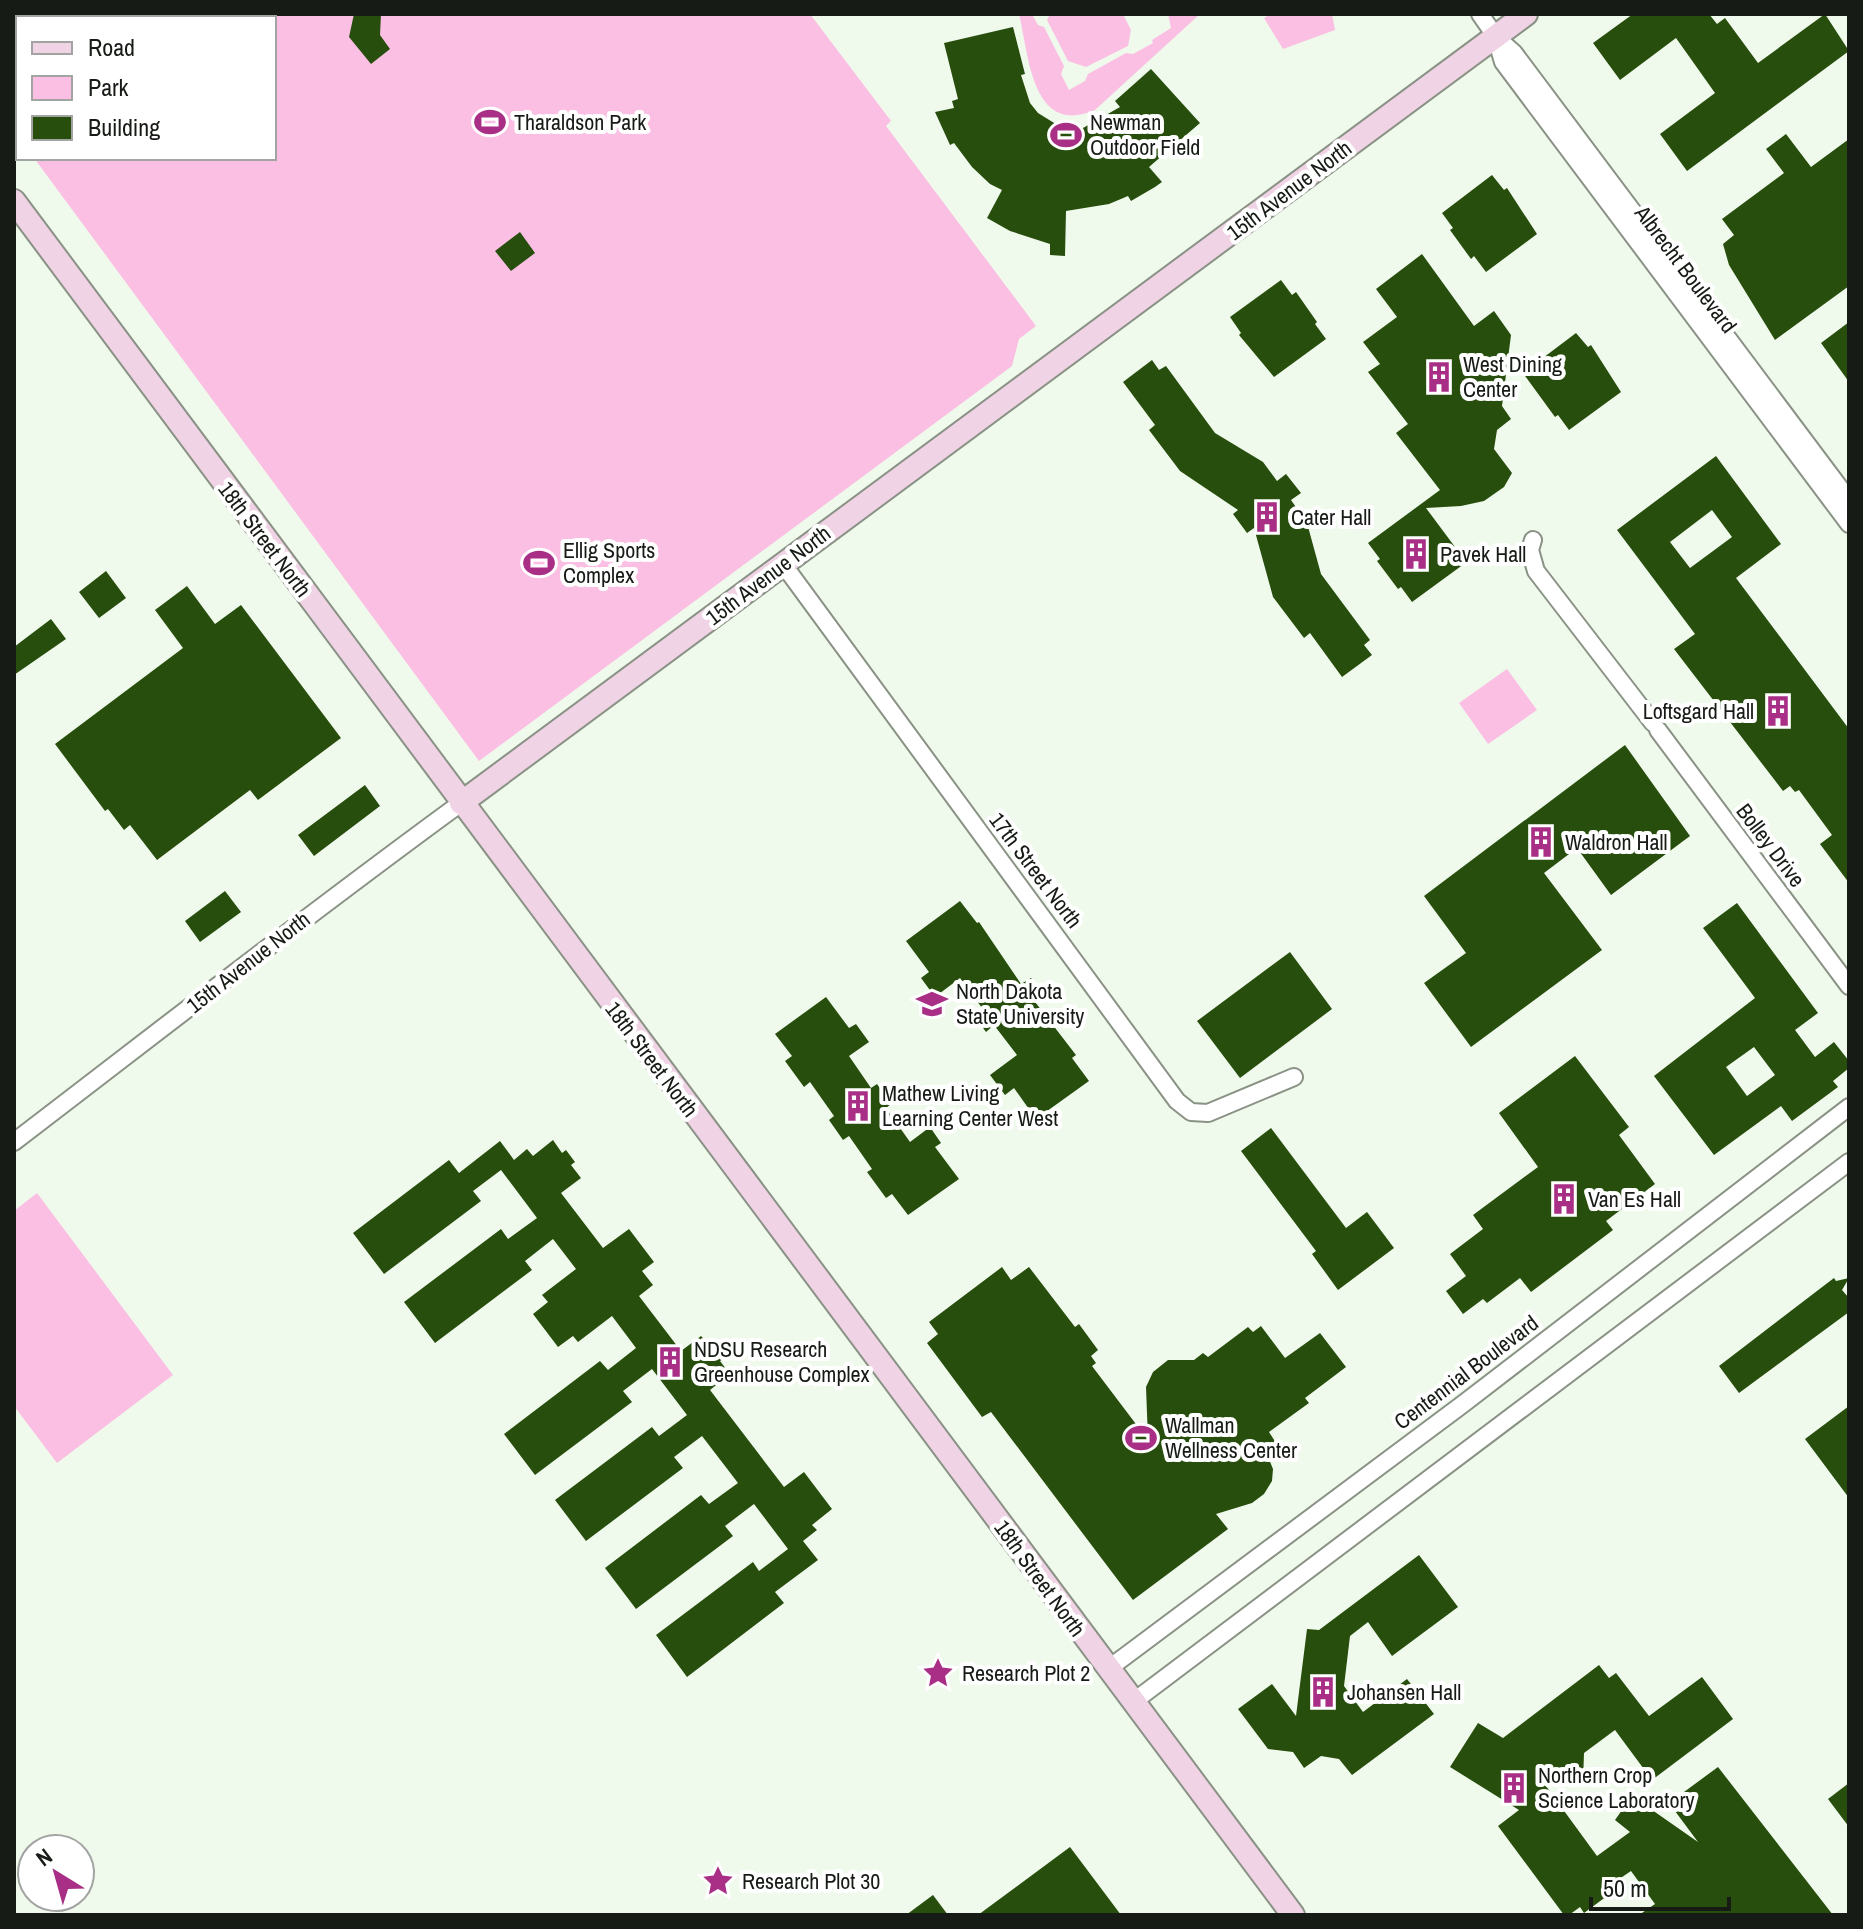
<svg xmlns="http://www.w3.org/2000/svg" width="1863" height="1929" viewBox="0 0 1863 1929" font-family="'Archivo Narrow',sans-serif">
<rect width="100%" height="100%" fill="#f0faec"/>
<path fill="#fabfe3" d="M14,14H810L891,121L886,126L1036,326L1019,339L1012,366L479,761L34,158H274V18H18V137L14,131Z
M1019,14H1032L1038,25L1044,27L1064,66L1061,74L1069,90L1085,81L1088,74L1126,53L1133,54L1153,43L1152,40L1171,28L1168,14H1200L1095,110C1032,137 1029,56 1019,14Z
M1050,14H1123L1131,30L1128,46L1086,67L1068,61L1047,20Z
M1271,14H1332L1335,30L1283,49L1264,18Z
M1507,669L1537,710L1488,744L1459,703Z
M37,1193L173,1375L57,1463L14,1406V1211Z"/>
<path fill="#274e0d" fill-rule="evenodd" d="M354,14H381L380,35L390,49L371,64L349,37Z
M1633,14H1709L1717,24L1725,18L1758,63L1825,14L1849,51L1687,171L1660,134L1715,93L1676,38L1620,80L1593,43Z
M1013,27L1025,74L1021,75L1030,103L1038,113L1059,126L1083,128L1120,107L1115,101L1151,69L1200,123L1149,167L1162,182L1155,187L1131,201L1128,196L1109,204L1066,211L1065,256L1050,255V244L1010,231L987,218L1002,190L990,184L972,167L954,143L950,145L935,112L954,108L952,101L958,99L944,43Z
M1786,134L1811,167L1849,139V286L1775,340L1729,265L1723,244L1734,235L1722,219L1784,173L1766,149Z
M1492,175L1504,190L1507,188L1537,234L1486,272L1474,256L1471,259L1450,230L1453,228L1442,213Z
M520,232L535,253L511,271L495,251Z
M1422,254L1474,326L1494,311L1511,335L1502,406L1511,419L1497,430L1494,449L1512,473L1504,487L1484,501L1461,506L1426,508L1455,547L1453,549L1464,564L1412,602L1401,587L1398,589L1377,561L1380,559L1368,543L1440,490L1396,433L1408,424L1368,372L1380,364L1363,342L1397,317L1376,289Z
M1281,280L1292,295L1296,292L1317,322L1315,324L1326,339L1274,377L1239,335L1241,333L1230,317Z
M1849,322V382L1821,343Z
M1576,333L1588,347L1591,345L1621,392L1569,430L1558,415L1555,417L1523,373Z
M1152,360L1159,370L1166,366L1215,433L1263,462L1277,481L1286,474L1301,493L1291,500L1307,523L1321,574L1370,640L1364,645L1372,655L1342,677L1310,633L1304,638L1273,597L1254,528L1247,533L1233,514L1238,510L1180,471L1149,430L1155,425L1123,382Z
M1716,456L1781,544L1736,578L1849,729V883L1820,844L1832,835L1799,790L1795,792L1790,786L1783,791L1674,649L1695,634L1617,530ZM1712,510L1732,537L1690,568L1670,542Z
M106,571L126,598L99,618L79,592Z
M187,586L215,624L241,605L341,738L258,800L250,790L157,860L130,825L124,830L108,809L105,811L55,744L183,648L155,610Z
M51,619L66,639L14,675V647Z
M1625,745L1690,836L1611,895L1577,848L1544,873L1602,950L1471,1047L1424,983L1466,953L1424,896Z
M365,785L380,806L314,856L298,835Z
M225,891L241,912L200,942L185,921Z
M960,901L977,923L979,922L1021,984L1031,978L1041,991L1032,998L1076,1055L1072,1058L1089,1081L1036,1119L1014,1088L1005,1095L990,1075L1017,1055L994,1025L986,1032L976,1018L985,1012L960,978L935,997L921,978L929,972L906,941Z
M1737,903L1818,1013L1795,1030L1815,1057L1834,1042L1849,1061V1068L1833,1081L1838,1087L1792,1121L1781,1106L1714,1155L1654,1076L1755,998L1703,928ZM1754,1047L1775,1075L1747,1096L1726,1067Z
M1290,952L1332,1009L1240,1078L1197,1021Z
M826,997L849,1028L856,1024L869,1042L849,1056L871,1088L877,1084L891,1104L886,1108L910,1142L930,1127L941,1143L935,1147L959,1179L908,1215L892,1194L886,1198L867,1172L872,1169L849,1136L843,1140L829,1120L834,1116L810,1082L804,1087L785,1061L792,1056L775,1034Z
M1575,1056L1629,1127L1619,1135L1655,1184L1606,1221L1613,1230L1531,1292L1520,1278L1487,1303L1483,1299L1463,1314L1446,1291L1466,1276L1450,1254L1483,1229L1473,1215L1538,1167L1499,1113Z
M1271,1128L1346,1228L1367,1212L1394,1248L1338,1290L1312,1254L1316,1251L1241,1151Z
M553,1140L562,1153L566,1150L575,1162L571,1165L581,1178L561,1193L603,1248L629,1229L654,1262L642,1271L653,1285L639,1296L681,1351L701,1336L723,1359L720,1361L730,1374L710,1390L784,1487L804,1472L832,1509L812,1525L817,1530L803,1541L818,1560L775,1592L784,1603L687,1677L656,1635L753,1562L759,1571L788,1549L754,1504L725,1526L733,1536L636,1609L605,1568L701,1495L709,1504L738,1483L702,1436L674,1457L683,1468L586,1541L555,1500L652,1427L659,1436L687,1415L652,1369L623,1391L632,1402L535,1475L504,1434L600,1361L608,1370L636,1348L612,1316L578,1342L573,1336L558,1347L533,1314L548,1302L542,1295L576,1269L553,1239L525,1261L532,1270L435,1343L404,1302L501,1229L508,1239L537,1218L501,1170L473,1191L481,1201L384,1274L353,1233L449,1160L459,1173L500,1141L514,1160L527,1149L533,1156Z
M1002,1267L1011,1280L1029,1267L1075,1327L1079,1324L1098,1350L1091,1356L1096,1363L1092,1366L1148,1440L1146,1387L1153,1372L1168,1360H1194L1203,1353L1208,1357L1248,1327L1253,1332L1261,1326L1285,1358L1320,1333L1346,1367L1305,1398L1309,1403L1269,1432L1276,1443L1266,1452L1273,1469L1272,1481L1264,1494L1252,1503L1216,1514L1228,1529L1133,1600L991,1412L982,1417L927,1343L938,1334L929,1322Z
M1834,1278L1836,1281L1849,1278L1842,1290L1849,1298V1312L1739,1393L1719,1366Z
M1849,1406V1498L1805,1439Z
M1419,1555L1458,1607L1392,1656L1368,1622L1350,1636L1344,1686L1363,1712L1407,1679L1434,1714L1352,1775L1339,1759L1321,1756L1304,1768L1293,1752L1268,1749L1238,1709L1272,1684L1296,1716L1307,1629L1319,1630Z
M1599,1665L1609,1678L1616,1673L1649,1716L1702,1677L1733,1719L1652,1780L1615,1730L1584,1753L1583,1783L1543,1782L1597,1856L1630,1832L1615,1820L1632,1796L1698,1842L1669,1803L1718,1767L1833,1915H1639L1655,1904L1631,1871L1603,1890L1607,1896L1584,1913L1580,1907L1569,1915H1564L1498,1826L1519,1810L1450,1767L1478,1723L1503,1738Z
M1849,1783V1827L1828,1799Z
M1070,1847L1121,1915H978Z
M933,1895L948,1915H906Z"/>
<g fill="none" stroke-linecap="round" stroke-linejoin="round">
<defs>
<path id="street" d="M1480,14L1496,37L1514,53L1849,500
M1496,38L1503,62L1849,524
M1533,540L1530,550L1536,571L1653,723
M783,564L1177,1101L1191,1112L1208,1113L1294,1077
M1658,730L1849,986
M14,1142C163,1028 310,913 461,803
M1108,1669L1463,1404L1849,1107
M1133,1702L1849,1162"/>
<path id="secondary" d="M14,201L1293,1915
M461,803L1526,14"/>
</defs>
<use href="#street" stroke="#899285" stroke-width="20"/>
<use href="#secondary" stroke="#899285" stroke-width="26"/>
<use href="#street" stroke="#fff" stroke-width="16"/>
<use href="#secondary" stroke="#f1d3e6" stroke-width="22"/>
</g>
<defs>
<symbol id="stadium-bare" viewBox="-9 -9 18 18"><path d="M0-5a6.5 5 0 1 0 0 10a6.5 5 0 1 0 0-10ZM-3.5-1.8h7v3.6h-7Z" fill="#a82f85" stroke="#fff" stroke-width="2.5" paint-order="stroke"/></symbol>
<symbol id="building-bare" viewBox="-9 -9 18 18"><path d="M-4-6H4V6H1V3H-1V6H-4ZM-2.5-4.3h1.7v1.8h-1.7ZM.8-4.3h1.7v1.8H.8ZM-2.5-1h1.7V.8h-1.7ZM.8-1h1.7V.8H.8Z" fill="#a82f85" stroke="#fff" stroke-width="2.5" paint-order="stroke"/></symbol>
<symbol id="university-bare" viewBox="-9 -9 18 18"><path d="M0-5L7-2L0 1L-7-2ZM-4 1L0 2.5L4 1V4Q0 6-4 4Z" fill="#a82f85" stroke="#fff" stroke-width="2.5" paint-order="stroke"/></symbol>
<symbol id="sight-bare" viewBox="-9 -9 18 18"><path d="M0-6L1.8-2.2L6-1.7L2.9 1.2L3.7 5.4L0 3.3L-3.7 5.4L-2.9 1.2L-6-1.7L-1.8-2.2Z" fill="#a82f85" stroke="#fff" stroke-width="2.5" paint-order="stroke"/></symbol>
</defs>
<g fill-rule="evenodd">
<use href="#stadium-bare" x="468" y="100" width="44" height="44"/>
<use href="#stadium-bare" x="1044" y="113" width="44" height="44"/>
<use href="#building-bare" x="1417" y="355" width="44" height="44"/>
<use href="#building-bare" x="1245" y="495" width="44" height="44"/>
<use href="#building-bare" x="1394" y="532" width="44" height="44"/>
<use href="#stadium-bare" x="517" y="541" width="44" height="44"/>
<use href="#building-bare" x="1756" y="689" width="44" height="44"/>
<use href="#building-bare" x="1519" y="820" width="44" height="44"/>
<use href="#university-bare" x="910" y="982" width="44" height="44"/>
<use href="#building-bare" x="836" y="1084" width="44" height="44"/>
<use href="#building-bare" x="1542" y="1177" width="44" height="44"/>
<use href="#building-bare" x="648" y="1340" width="44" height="44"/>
<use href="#stadium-bare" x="1119" y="1416" width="44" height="44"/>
<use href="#sight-bare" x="916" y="1651" width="44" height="44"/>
<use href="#building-bare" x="1301" y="1670" width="44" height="44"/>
<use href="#building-bare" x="1492" y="1766" width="44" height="44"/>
<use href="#sight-bare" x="696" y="1859" width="44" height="44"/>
</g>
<g text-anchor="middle" stroke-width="8" stroke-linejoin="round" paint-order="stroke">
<g font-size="22" fill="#171b16" stroke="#fff" text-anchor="start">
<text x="514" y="130">Tharaldson Park</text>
<text x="1090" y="130">Newman<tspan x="1090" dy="25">Outdoor Field</tspan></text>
<text x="1463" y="372">West Dining<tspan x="1463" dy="25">Center</tspan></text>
<text x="1291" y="525">Cater Hall</text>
<text x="563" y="558">Ellig Sports<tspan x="563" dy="25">Complex</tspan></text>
<text x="1440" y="562">Pavek Hall</text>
<text x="1754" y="719" text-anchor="end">Loftsgard Hall</text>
<text x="1565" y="850">Waldron Hall</text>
<text x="956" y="999">North Dakota<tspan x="956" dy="25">State University</tspan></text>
<text x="882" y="1101">Mathew Living<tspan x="882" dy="25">Learning Center West</tspan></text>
<text x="1588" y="1207">Van Es Hall</text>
<text x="694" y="1357">NDSU Research<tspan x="694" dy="25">Greenhouse Complex</tspan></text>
<text x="1165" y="1433">Wallman<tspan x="1165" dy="25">Wellness Center</tspan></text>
<text x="962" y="1681">Research Plot 2</text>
<text x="1347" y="1700">Johansen Hall</text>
<text x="1538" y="1783">Northern Crop<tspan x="1538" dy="25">Science Laboratory</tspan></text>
<text x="742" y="1889">Research Plot 30</text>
</g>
<g font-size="22" fill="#171b16" stroke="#fff">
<text transform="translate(1289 190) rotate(-37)" y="8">15th Avenue North</text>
<text transform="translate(1686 269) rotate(53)" y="8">Albrecht Boulevard</text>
<text transform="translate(265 539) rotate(53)" y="8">18th Street North</text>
<text transform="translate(768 575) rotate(-37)" y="8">15th Avenue North</text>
<text transform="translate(1771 845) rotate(53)" y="8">Bolley Drive</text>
<text transform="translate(1036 870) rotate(53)" y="8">17th Street North</text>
<text transform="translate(248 962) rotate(-38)" y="8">15th Avenue North</text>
<text transform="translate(652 1059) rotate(53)" y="8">18th Street North</text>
<text transform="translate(1466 1372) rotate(-37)" y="8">Centennial Boulevard</text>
<text transform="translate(1040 1578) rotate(54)" y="8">18th Street North</text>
</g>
</g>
<rect width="1863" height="1929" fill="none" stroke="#171b16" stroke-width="32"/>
<rect x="16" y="16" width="260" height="144" fill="#ffffff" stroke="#a2a4a2" stroke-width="2"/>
<rect x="32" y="42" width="40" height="12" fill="#f1d3e6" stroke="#a2a4a2" stroke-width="2"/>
<text x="88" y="56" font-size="24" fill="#171b16">Road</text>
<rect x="32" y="76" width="40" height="24" fill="#fabfe3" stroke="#a2a4a2" stroke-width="2"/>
<text x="88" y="96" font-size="24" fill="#171b16">Park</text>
<rect x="32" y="116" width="40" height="24" fill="#274e0d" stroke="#a2a4a2" stroke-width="2"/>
<text x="88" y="136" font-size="24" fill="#171b16">Building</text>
<g transform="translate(56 1873) rotate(323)"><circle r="38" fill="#ffffff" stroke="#a2a4a2" stroke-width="2"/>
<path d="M0-6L14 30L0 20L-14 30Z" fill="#a82f85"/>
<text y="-12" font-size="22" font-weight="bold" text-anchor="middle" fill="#171b16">N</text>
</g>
<path d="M1591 1897v12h138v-12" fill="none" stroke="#171b16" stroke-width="4"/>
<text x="1603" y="1897" font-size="24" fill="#171b16" stroke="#ffffff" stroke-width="6" paint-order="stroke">50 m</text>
</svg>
